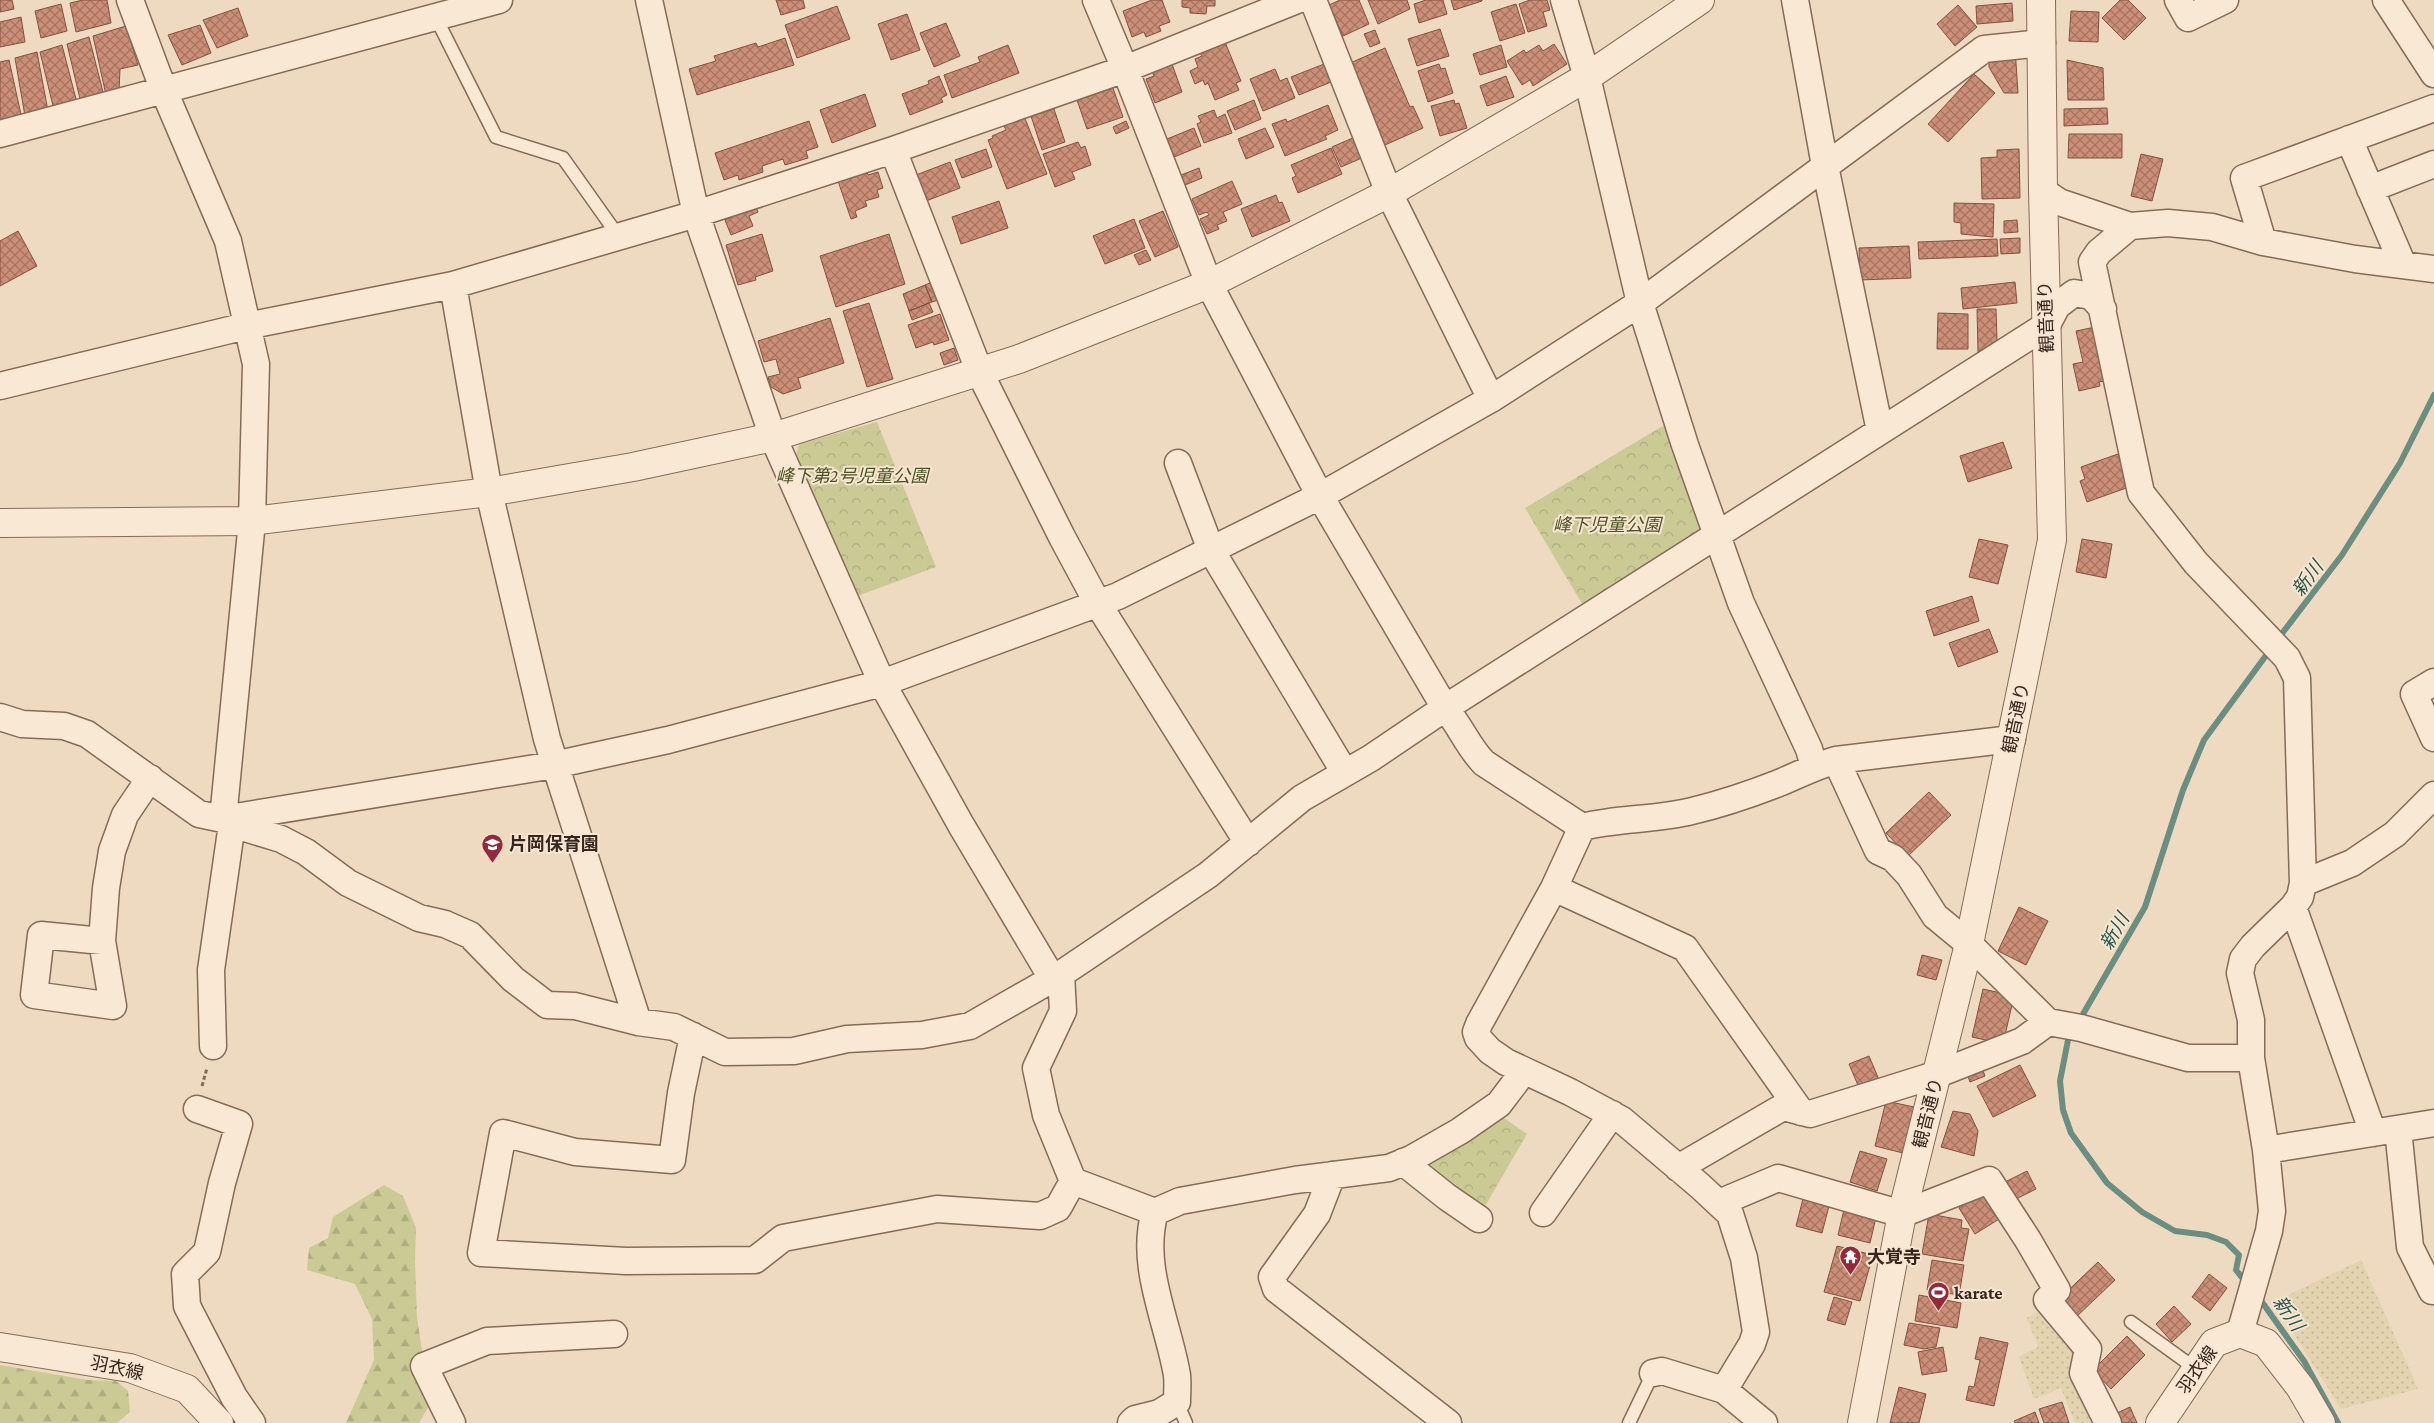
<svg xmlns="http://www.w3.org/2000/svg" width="2434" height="1423" viewBox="0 0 2434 1423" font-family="'Crimson Pro','Noto Sans JP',serif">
<defs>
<pattern id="farmland-dots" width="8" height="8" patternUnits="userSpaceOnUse" patternTransform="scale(1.25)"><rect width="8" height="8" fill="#e3d3af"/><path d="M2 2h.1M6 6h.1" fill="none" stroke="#c3b596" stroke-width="1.8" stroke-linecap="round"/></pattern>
<pattern id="forest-firs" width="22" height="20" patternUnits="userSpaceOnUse" patternTransform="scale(1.25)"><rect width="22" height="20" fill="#cbca95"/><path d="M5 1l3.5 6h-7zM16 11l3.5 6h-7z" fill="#afad80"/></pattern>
<pattern id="park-crowns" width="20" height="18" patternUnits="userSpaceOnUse" patternTransform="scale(1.25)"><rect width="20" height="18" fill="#cbca95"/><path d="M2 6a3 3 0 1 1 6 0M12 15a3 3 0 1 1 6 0" fill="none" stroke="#afad80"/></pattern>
<pattern id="building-cross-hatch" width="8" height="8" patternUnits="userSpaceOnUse" patternTransform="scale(1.25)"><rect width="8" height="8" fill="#cb8e77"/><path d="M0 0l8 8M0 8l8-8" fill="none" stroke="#a67461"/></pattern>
</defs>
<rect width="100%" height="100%" fill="#eddac1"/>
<path fill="url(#farmland-dots)" d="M2361,1260L2418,1389L2341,1409L2274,1302Z
M2044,1307L2083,1351L2101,1423H2075L2061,1388L2034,1399L2019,1357L2038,1347L2027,1318Z"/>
<path fill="url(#forest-firs)" d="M384,1185L403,1196L416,1228L415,1261L417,1317L430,1404L419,1423H346L374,1360L372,1319L355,1284L307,1270L309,1248L328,1238L333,1217Z
M0,1365L88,1380L116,1381L128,1391L130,1412L117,1423H0Z"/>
<path fill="url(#park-crowns)" d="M877,422L936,567L855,597L796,456L799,444Z
M1666,424L1704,524L1700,536L1584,607L1525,508Z
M1498,1114L1527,1134L1481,1213L1422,1164Z"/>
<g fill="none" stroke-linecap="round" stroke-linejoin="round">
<path stroke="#6b8e80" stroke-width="6" d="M2277,640L2342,555L2400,463L2434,395
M2079,1021L2145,907L2183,790L2204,740L2270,650
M2072,1034L2068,1040L2060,1081L2063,1110L2071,1133L2107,1183L2142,1212L2175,1231L2207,1235L2226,1242L2239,1255L2236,1270L2247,1284
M2257,1295L2304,1361L2338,1423"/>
</g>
<path fill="url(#building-cross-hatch)" stroke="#86513f" d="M0,0H12L14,9L0,12Z
M83,0H107L111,23L76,32L70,3Z
M776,0H803L805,8L781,15Z
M1152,0H1162L1170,22L1159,26L1161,31L1146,37L1144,32L1132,37L1123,11Z
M1182,0H1215V6H1207L1206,14L1190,13V8L1182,7Z
M1340,0H1359L1369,24L1343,36L1329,5Z
M1368,0H1407L1410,9L1378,24Z
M1426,0H1443L1447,14L1419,23L1414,4Z
M1451,0H1482V1L1454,10Z
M1530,0H1547L1550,10L1543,12L1547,26L1528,32L1519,4Z
M2120,0H2128L2146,18L2124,40L2102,18Z
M2012,3L2013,21L1977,24L1976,6Z
M61,4L67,31L41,38L35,11Z
M1516,4L1525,33L1500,41L1491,12Z
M1958,5L1977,27L1955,46L1937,24Z
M837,6L850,39L797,58L785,25Z
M238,8L248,36L217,48L203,20Z
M2071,11L2099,12L2098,42L2069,41Z
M907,14L920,50L891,60L878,24Z
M21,17L25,42L0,47V22Z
M946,23L960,56L934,67L920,33Z
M200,25L211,53L182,65L168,35Z
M126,26L138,65L120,69L119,91L106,95L93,36Z
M1440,29L1449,56L1417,66L1408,39Z
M1375,30L1380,43L1370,47L1364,34Z
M89,37L104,96L81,103L67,44Z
M785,38L794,65L697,95L689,69L716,61L714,56L756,43L758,47Z
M1225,42L1241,81L1236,83L1239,90L1215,100L1208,83L1205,85L1203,80L1195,84L1190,71L1198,67L1195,59L1202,56L1200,53Z
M1554,44L1567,64L1533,86L1530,80L1522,85L1507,61L1524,50L1526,53L1539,45L1543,51Z
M62,45L77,103L54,110L40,52Z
M1008,45L1019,73L952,98L944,75L980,62L978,57Z
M1501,45L1507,67L1480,75L1473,54Z
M1385,48L1410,107L1413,106L1423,128L1385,145L1350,63Z
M2015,48L2018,93H2004L1989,67V59Z
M37,52L48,111L25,116L15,58Z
M9,60L22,119L0,124V62Z
M2067,60L2103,68L2104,100H2068Z
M1172,64L1182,92L1155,103L1146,79L1154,76L1152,72Z
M1324,64L1331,82L1299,95L1291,77Z
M1439,64L1441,69L1445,68L1453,93L1428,102L1418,71Z
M1275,69L1280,81L1287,78L1295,98L1263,111L1250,79Z
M1974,74L1995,93L1948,142L1928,124Z
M939,76L947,95L941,98L943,102L910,115L902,94L929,84L928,81Z
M1506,76L1514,97L1487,106L1480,86Z
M1113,88L1123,117L1087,129L1077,100Z
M865,94L876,126L832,143L820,110Z
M1254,100L1261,119L1235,130L1227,111Z
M1454,100L1455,104L1459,103L1467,128L1440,136L1431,106Z
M1328,105L1338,130L1325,136L1327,139L1285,156L1272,124L1286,119L1287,122Z
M2107,108L2108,124L2064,126V109Z
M1054,109L1065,142L1042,150L1031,116Z
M1214,110L1217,118L1225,114L1232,133L1204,143L1197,124L1201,122L1198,116Z
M1024,116L1047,174L1007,189L988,140L993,138L992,136L1006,130L1003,124Z
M809,121L818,147L806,151L808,158L785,165L783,159L762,166L763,172L739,180L738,175L724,180L715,153Z
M1126,121L1129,128L1116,134L1113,127Z
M1194,128L1201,146L1174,157L1167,139Z
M1265,128L1274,147L1246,159L1238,139Z
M2069,134H2122V158H2068Z
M1355,137L1364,157L1341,167L1332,147Z
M1078,142L1081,148L1085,146L1091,165L1072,172L1075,179L1055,187L1043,154Z
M1331,148L1342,174L1298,193L1292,178L1296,176L1291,165Z
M986,149L992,167L962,178L955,160Z
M2019,149L2020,198L1982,199L1981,158L1997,157V150Z
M2141,154L2163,159L2152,201L2131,196Z
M950,162L960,188L926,201L916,175Z
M1199,168L1202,178L1185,185L1181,175Z
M867,171L868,175L878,172L883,188L877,190L879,197L865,201L867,206L855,211L857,217L851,219L838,181Z
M1232,181L1242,204L1223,212L1227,221L1217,225L1219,229L1207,234L1200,219L1209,215L1207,212L1199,215L1192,199Z
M1276,195L1279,203L1282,202L1290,221L1252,237L1241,209Z
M999,201L1008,228L961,244L952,217Z
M1954,203L1994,204L1993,237L1961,234V223L1954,222Z
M756,207L758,212L749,216L753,226L731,235L725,220Z
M1163,211L1178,247L1155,257L1139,221Z
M1134,219L1145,248L1105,264L1093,236Z
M2017,220L2018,232L2004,233V221Z
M18,231L37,266L0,286V241Z
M762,234L773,271L755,277L756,280L738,285L726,245Z
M889,234L905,284L836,307L820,256Z
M2020,238V253L2001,254L2000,239Z
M1997,239L1998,256L1919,259L1918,242Z
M1909,246L1911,278L1860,280L1859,248Z
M1146,250L1151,260L1139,265L1134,255Z
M932,282L938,300L932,302L925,285Z
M2015,282L2017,303L1963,309L1961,288Z
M925,285L932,302L909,311L903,294Z
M869,303L893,379L867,387L843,311Z
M929,303L933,312L912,320L909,311Z
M1977,309H1996L1997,341L1978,353Z
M1938,313L1968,314V349H1937Z
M940,314L949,340L934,345L933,342L916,348L908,325Z
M830,318L844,363L798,378L801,388L783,394L771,387L768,377L780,374L776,359L764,362L758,341Z
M2100,326L2111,380L2099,382L2100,386L2079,391L2073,364L2083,362L2076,331Z
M954,348L958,360L944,365L940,353Z
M2003,442L2012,468L1968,482L1960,456Z
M2118,454L2129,487L2087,502L2080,481L2085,479L2081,467Z
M1979,539L2008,545L1998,584L1969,577Z
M2082,539L2112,544L2106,578L2076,572Z
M1972,596L1979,621L1934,636L1926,611Z
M1989,629L1998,652L1958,667L1949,643Z
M1929,792L1951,815L1908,856L1886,833Z
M2019,907L2048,921L2026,965L1998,951Z
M1922,955L1942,960L1936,980L1917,975Z
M1983,989L2014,996L2003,1044L1972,1037Z
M1869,1056L1880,1082L1860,1090L1849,1064Z
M1981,1065L1985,1076L1970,1082L1966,1071Z
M2020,1065L2036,1096L1993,1117L1977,1086Z
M1886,1101L1914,1107L1903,1153L1875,1146Z
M1953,1111L1970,1114L1978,1131L1974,1156L1941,1147Z
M1860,1151L1887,1159L1877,1191L1850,1182Z
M2027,1171L2036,1189L2012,1201L2003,1183Z
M1988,1190L2004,1216L1975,1234L1959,1208Z
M1804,1195L1830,1202L1822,1233L1796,1226Z
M1845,1205L1877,1213L1870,1243L1838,1235Z
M1929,1214L1962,1220L1961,1228L1969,1229L1963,1261L1922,1254Z
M1837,1246L1873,1255L1860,1301L1824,1292Z
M1932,1260L1964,1265L1959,1295L1927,1290Z
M2098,1262L2115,1280L2074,1319L2057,1301Z
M2209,1274L2227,1288L2210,1311L2192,1297Z
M1919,1295L1961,1303L1957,1328L1915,1321Z
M1834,1297L1852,1302L1845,1325L1827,1320Z
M2174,1306L2191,1324L2172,1342L2156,1324Z
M1909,1323L1940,1328L1936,1347L1924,1349L1904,1345Z
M2127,1336L2145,1355L2111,1389L2093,1370Z
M1980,1337L2008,1343L1994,1406L1966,1400L1969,1386L1974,1387L1980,1360L1975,1359Z
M1943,1347L1947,1371L1922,1375L1918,1352Z
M1899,1387L1926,1394L1919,1423H1890Z
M2062,1402L2069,1423H2044L2039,1409Z
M2130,1407L2137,1423H2119L2115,1414Z
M2035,1412L2039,1423H2015L2014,1421Z"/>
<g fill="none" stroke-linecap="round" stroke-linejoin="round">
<defs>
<path id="service" d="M436,18L496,137L563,158L619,237
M2131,1322L2196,1369
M1177,1402L1186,1423
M1629,1423L1653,1373"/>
<path id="minor" d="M130,0L164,91L228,241L256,364L252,521L223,819L554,765L668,740L882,683L1118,596L1320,496L1491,399L1640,303L1984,49L2042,43
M649,0L696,214L773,437L882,683L961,825L1052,978
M1096,0L1125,69L1209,284L1320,496L1445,708C1460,725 1468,747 1484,763L1582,827C1618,818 1656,820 1692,811C1721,804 1751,794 1779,783C1798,775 1816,766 1836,760L2012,739
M1313,0L1389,193L1491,399
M1564,0L1587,77L1640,303L1685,445L1741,603L1809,749L1814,766
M1795,0L1825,166L1880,431
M2178,0L2188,18L2225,0
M2386,0L2434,74
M0,134L499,0
M2349,139L2403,265
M893,150L980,373L1062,537L1098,604L1248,843
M2370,189L2434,164
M2043,191L2059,202L2130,226L2168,223L2212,227L2263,242L2355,259L2434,269
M2130,226L2099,252L2092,262L2141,493L2196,563L2287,658L2297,678L2303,883L2300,897L2293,907L2253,946L2243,959L2240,973L2251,1020V1058L2266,1150L2272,1211L2269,1231L2240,1333
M2263,242L2244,178L2434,108
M453,285L489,492L547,739L638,1022
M0,386L246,326L453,285L696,214L893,150L1125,69L1297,0
M1178,463L1211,550L1345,773
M2434,682L2414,694L2434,738
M0,717L22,724L64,726L87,734L199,814L223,819L232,824L281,839L306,852L348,883L419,918L445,924L470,935L513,979L547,1005L575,1006L638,1022L674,1027L725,1052L794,1051L847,1039L922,1035L970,1026L1061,974L1208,875L1302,798L1371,758L1445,708L2047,325L2057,306L2074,293L2091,296L2103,309
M1836,760L1878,851L1893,858L1909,875L1935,916L1969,944L2048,1022
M1582,827L1554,888L1479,1024L1476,1032L1478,1038L1490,1051L1506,1062L1570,1092L1622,1120L1700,1186L1730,1214L1744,1258L1756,1332L1752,1344L1724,1390L1764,1423
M2303,883L2352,863L2395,834L2434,795
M1554,888L1685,948L1801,1112
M2293,907L2373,1133
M102,941L41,935L34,995L113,1006L102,941L106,888L112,851L125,815L150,778
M693,1036L681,1093L672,1160L575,1152L503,1133L481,1253L626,1261L755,1260L783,1238L937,1209L1040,1216L1058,1208L1073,1181L1046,1115L1036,1068L1063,1011L1061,974
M213,1046L211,970L232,824
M197,1109L239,1124L222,1183L207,1252L185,1274L187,1306L234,1397L252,1423
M2398,1129L2410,1247L2432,1291
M2266,1150L2434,1123
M1403,1162L1447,1197L1479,1219
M1678,1168L1783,1107L1810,1114L1938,1074L2022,1041L2048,1022L2081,1028L2188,1058H2251
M1332,1175L1317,1214L1272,1277L1276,1289L1448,1423
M1073,1181L1155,1212
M1719,1203L1778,1178L1902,1214L1989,1180L2028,1240L2057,1290L2047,1300L2088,1349L2083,1373L2108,1423
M1543,1213L1612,1114
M1653,1373L1662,1371L1724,1390
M452,1423L424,1366L487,1341L614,1334
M1131,1423L1135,1419L1159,1413L1177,1402C1177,1393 1178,1384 1177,1375C1168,1322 1139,1265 1155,1212L1180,1201L1295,1180L1389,1168L1411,1159L1460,1131L1499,1104L1524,1071"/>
<path id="tertiary" d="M0,523L252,521L489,492L633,467L773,437L1019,359L1209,284L1389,193L1587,77L1700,0
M0,1347L130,1368L187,1389L219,1423
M1862,1423L1902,1214L1969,944L2052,540L2043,191L2041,0
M2160,1423L2214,1343L2240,1333L2266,1343L2300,1387L2321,1423"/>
</defs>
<use href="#service" stroke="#876b59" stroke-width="15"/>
<use href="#minor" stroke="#876b59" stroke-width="29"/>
<use href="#tertiary" stroke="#876b59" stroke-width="30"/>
<path stroke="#876b59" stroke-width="3" stroke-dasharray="4 2.5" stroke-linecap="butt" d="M202,1086L207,1068"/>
<use href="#service" stroke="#f8e8d4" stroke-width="12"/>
<use href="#minor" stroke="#f8e8d4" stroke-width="26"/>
<use href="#tertiary" stroke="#f8e8d4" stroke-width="28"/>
</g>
<defs>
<symbol id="school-pin" viewBox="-11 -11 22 30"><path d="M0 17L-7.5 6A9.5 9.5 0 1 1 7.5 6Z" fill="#95293a" stroke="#f5e5d1"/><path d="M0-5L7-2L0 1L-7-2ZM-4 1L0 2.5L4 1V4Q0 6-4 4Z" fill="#fff"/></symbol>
<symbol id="temple-pin" viewBox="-11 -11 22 30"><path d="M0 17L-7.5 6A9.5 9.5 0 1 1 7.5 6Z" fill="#95293a" stroke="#f5e5d1"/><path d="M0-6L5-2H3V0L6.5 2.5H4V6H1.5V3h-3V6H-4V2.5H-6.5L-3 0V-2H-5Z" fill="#fff"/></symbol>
<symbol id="stadium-pin" viewBox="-11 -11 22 30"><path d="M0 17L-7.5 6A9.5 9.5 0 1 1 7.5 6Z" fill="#95293a" stroke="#f5e5d1"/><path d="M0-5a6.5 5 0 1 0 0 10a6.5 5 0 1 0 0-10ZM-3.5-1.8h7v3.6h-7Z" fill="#fff"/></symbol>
</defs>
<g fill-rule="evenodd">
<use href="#school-pin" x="480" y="832" width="25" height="34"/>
<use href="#temple-pin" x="1838" y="1244" width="25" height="34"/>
<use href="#stadium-pin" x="1926" y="1280" width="25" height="34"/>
</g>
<g text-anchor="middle" stroke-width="4" stroke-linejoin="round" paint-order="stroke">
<g font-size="18" fill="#37261d" stroke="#f5e5d1">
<text transform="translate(2046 317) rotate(-92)" y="6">観音通り</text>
<text transform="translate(2016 718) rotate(-78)" y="6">観音通り</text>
<text transform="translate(1928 1113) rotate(-76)" y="6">観音通り</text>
<text transform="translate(117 1368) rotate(13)" y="6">羽衣線</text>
<text transform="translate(2197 1370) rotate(-54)" y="6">羽衣線</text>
</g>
<g font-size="18" font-style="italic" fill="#4e5324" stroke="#f5e5d1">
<text x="852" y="482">峰下第2号児童公園</text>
<text x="1607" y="531">峰下児童公園</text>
</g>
<g font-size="18" font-weight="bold" fill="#37261d" stroke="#f5e5d1" text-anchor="start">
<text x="509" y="850">片岡保育園</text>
<text x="1867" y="1263">大覚寺</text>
<text x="1954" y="1299">karate</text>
</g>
<g font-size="19" font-style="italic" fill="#2c564e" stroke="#f5e5d1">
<text transform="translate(2307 578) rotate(-53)" y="7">新川</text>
<text transform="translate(2114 931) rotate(-60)" y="7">新川</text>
<text transform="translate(2289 1313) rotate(55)" y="7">新川</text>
</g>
</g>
</svg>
